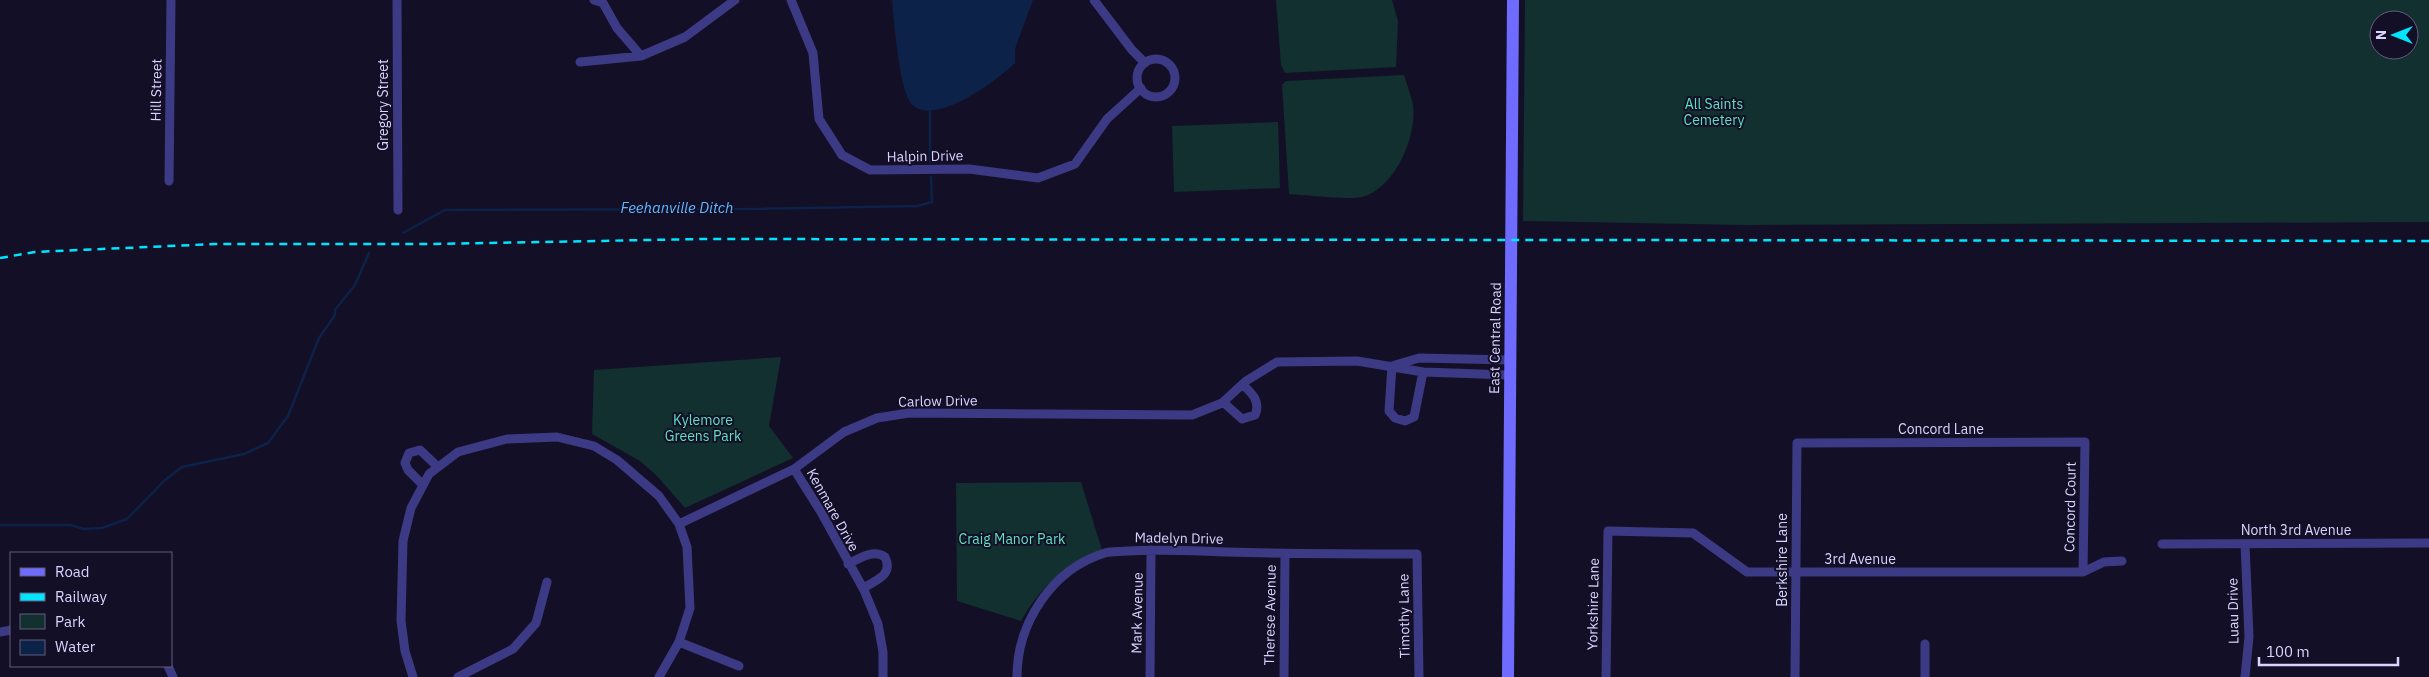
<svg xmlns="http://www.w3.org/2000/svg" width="2429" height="677" viewBox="0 0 2429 677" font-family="'IBM Plex Sans',sans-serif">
<rect width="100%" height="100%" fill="#130f26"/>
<path fill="#12302f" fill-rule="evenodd" d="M1276,0H1392L1398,21L1396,67L1285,73L1281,65Z
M1525,0H2429V222L1747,225L1523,221ZM2379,20H2409V50H2379Z
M1404,75C1407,85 1411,95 1413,105C1417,137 1395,188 1362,197C1349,200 1305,195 1289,194L1282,85L1286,81Z
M1278,122L1280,188L1174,192L1172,126Z
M781,357L769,426L793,458L685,508L657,476L640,461L592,434L594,370Z
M1081,482L1102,550C1065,565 1041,586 1021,621L957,601L956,483Z"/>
<path fill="#0c2248" d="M892,0H1033L1015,49V63C998,80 930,131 910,102C899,86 894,22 892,0Z"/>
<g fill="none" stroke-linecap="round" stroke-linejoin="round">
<path stroke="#0c2248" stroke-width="2.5" d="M930,112V162
M403,233L445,210L748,209L917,206L932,202L931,177
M0,525H70L84,529L102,528L127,519L165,480L182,467L244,454L268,443L288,416L319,338L335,315V310L355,285L369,253"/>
<path stroke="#3d3a85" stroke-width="9" d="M397,0L398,210
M594,0L603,3L617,28L641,56
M791,0L813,53L819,119L842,155L870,170L969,169L1038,178L1075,164L1107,119L1141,88
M1094,0L1132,50L1145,63
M1137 78a19 19 0 1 1 38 0a19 19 0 1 1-38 0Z
M580,62L641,56L685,37L735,0
M169,181L171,0
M1395,365L1419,358L1510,360
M1392,366L1389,411L1395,418L1405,421L1414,417L1423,372
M1223,402L1242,419L1255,415C1261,402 1252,393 1243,385
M794,469L821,512L864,590L878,624L883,652V677
M423,485L408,470L405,463L409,453L420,450L438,467
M679,524L794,469L844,432L877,418L909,413L1192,415L1222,403L1246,381L1277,362L1357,361L1423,372L1509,375
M2162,544L2429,543
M848,564C860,558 873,549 885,557C894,575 875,581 863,588
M0,632L11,630
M679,642L739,666
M168,666L173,677
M413,677L405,651L401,621L403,541L411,508L429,474L458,452L507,439L557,437L594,446L617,460L659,496L679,524L687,547L690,608L679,642L659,677
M458,677L513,649L536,623L547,582
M1017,677C1017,623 1052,569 1105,553C1112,551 1121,552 1128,551C1161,549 1194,551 1227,552C1290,554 1353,554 1417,554L1419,677
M1150,677L1151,550
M1284,677L1285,554
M1606,677L1608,531L1693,533L1747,572H2083L2104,562L2122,561
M1795,677L1797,443L2085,442L2083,572
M1925,677V644
M2245,677L2249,637L2245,544"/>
<path stroke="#6f6bff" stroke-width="12" d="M1508,677L1513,0"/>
<path stroke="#00e5ff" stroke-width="2.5" stroke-dasharray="8 6" stroke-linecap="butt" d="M0,258L35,252L215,244H431L704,239L2429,241"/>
</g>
<g text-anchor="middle" stroke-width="4" stroke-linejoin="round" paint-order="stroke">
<g font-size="14" fill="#d9d4ff" stroke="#130f26">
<text transform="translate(156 90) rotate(-89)" y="5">Hill Street</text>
<text transform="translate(383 105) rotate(-90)" y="5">Gregory Street</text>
<text transform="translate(925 156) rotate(-1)" y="5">Halpin Drive</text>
<text transform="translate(1495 338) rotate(-89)" y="5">East Central Road</text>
<text transform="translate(938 401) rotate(-1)" y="5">Carlow Drive</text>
<text x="1941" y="434">Concord Lane</text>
<text transform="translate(2070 507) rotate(-89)" y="5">Concord Court</text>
<text transform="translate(833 510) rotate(61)" y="5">Kenmare Drive</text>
<text x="2296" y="535">North 3rd Avenue</text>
<text transform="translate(1179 538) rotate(1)" y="5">Madelyn Drive</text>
<text x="1860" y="564">3rd Avenue</text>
<text transform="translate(1782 560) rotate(-90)" y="5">Berkshire Lane</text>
<text transform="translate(1593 604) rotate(-89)" y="5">Yorkshire Lane</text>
<text transform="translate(2233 611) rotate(-91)" y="5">Luau Drive</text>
<text transform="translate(1137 613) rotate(-89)" y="5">Mark Avenue</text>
<text transform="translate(1270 615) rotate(-89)" y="5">Therese Avenue</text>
<text transform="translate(1404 616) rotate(-91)" y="5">Timothy Lane</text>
</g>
<g font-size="14" fill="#5fe0c0" stroke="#130f26">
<text x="1714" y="109">All Saints<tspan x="1714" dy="16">Cemetery</tspan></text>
<text x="703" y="425">Kylemore<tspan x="703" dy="16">Greens Park</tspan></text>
<text x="1012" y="544">Craig Manor Park</text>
</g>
<g font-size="15" font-style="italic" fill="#62b6ff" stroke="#130f26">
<text x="677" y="213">Feehanville Ditch</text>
</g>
</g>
<rect x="10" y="552" width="162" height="115" fill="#130f26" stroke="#625e7d"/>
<rect x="20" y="568" width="25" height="8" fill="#6f6bff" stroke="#625e7d"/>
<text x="55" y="577" font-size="15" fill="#d9d4ff">Road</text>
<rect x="20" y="593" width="25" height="8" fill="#00e5ff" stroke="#625e7d"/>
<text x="55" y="602" font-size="15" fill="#d9d4ff">Railway</text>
<rect x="20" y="614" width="25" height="15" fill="#12302f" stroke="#625e7d"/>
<text x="55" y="627" font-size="15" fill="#d9d4ff">Park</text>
<rect x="20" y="640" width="25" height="15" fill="#0c2248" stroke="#625e7d"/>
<text x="55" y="652" font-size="15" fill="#d9d4ff">Water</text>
<g transform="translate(2394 35) rotate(270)"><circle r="24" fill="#130f26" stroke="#625e7d"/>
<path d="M0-4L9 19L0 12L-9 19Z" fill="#00e5ff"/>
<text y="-8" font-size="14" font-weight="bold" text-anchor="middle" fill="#d9d4ff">N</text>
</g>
<path d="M2259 657v8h139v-8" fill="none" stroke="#d9d4ff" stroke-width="2.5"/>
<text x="2266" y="657" font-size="15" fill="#d9d4ff" stroke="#130f26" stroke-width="4" paint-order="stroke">100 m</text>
</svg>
